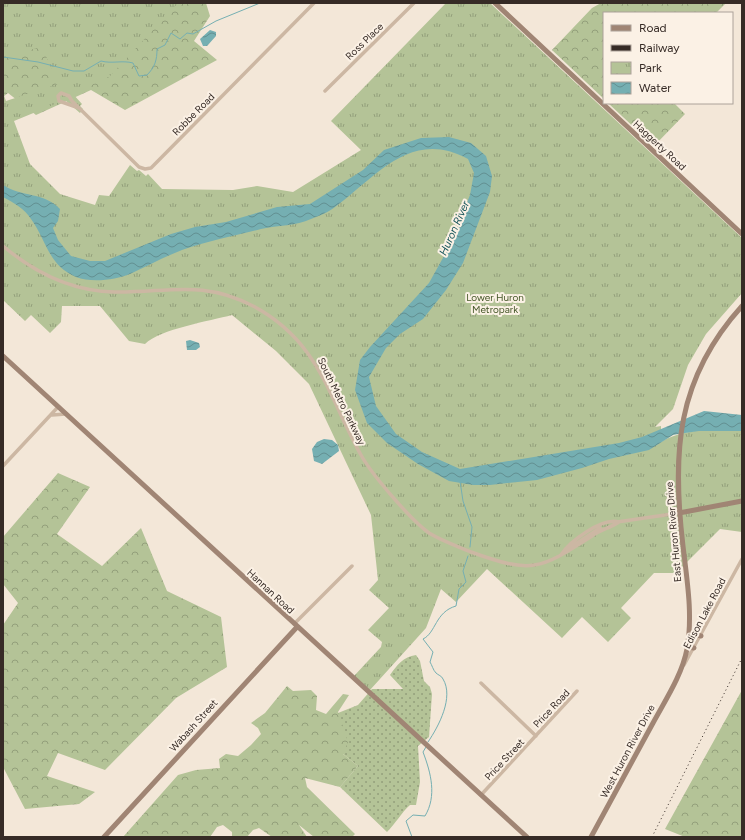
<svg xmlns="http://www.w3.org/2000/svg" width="745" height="840" viewBox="0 0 745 840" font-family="Figtree,sans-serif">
<defs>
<pattern id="grass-dots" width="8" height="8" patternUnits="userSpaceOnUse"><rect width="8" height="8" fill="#b4c397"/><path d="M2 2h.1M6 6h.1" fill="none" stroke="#939f7b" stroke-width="1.8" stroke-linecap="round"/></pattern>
<pattern id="forest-crowns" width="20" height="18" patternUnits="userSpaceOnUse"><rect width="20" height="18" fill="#b4c397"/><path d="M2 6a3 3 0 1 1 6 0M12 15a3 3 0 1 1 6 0" fill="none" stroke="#939f7b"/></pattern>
<pattern id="park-tufts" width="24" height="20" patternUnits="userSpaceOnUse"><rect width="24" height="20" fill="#b4c397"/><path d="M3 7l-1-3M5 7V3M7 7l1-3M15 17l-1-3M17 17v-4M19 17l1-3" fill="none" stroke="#939f7b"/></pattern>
<pattern id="water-waves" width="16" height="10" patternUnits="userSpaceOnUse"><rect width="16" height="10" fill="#75afb2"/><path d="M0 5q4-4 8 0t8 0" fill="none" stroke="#618f91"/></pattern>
</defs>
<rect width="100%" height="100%" fill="#f3e7d8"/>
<path fill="url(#grass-dots)" d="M416,655L420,661L424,681L430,687L432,694L429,737L418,746L420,782L416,805H410C401,813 396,823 387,832L340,787L358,766L343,754L338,713L358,705L372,689H403L390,675C397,665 403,657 416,655Z"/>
<path fill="url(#forest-crowns)" d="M3,3H206L210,16L194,41L217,60L125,110L91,90L36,115L8,93L3,97Z
M601,3H726L716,13H604V99L552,50L592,8Z
M608,103H674L685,114L654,146Z
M58,473L90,487L57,534L102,566L141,528L167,591L221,617L227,667L176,698L105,770L58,753L47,776L95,792L79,804L25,809L3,767V625L18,603L3,584V537Z
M287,686L293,691L311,690L317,696L316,710L326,714L343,694L349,695L338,712L348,742L343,754L358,766L340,787L305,778L307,787L355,834L352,837H314L299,825L307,837H272L259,828L253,830L247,837H232V832L223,825L217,827L210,837H123L178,775L196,770L220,768L219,759L226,754L238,756L251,745L261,734L258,728L251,723L265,713Z
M742,690V837H685L665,829Z"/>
<path fill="url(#park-tufts)" d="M3,3H178L110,76L73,94L82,104L80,106L83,109L80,113L65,100L14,121L30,164L60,194L95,205L99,195L109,196L130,165L137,171L139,170L146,176L148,174L162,189L233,190L257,186L293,192L361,150L331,121L446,3H490L742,238V293L706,334L688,365L673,409L655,427L661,426V442C685,428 715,429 742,431V532L720,529L676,573H654L621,608L631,618L608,642L582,617L562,638L487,569L456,602L441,589L426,628L370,690L354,676L381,647L382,642L368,630L389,608L369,590L378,580L371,515L309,384L276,351L232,315C210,321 160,329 145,344L129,341L100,306H62L61,322L50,333L31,315L25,321L3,300V93L6,101L58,84L42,47L3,56Z"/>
<path fill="url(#water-waves)" d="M210,30L216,32V36L207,46H203L200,39Z
M449,137L471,143L486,156L492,176L490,192L463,263L446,290L423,319L400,334L386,348L369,377L376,406L396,434L422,452L460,469L619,443L642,437L704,411L742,415V431H699L678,434L673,435L649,450L609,459L582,468L537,480L490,485H473L449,481L418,464L387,443L367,423L355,390L360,360L370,347L429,283L449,247L470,195L474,173L468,159C411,128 377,176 335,207C329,212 319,216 311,219C296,226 278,225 261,229C235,236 207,241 182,250C164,257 147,266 130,274C116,280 91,283 76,277C48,265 47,241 31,219C25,209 14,203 3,197V185C21,197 44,192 60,209L58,221L53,228L58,240L71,256L90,261H105L171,234L195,227L226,222L277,207L310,204L363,170L384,150L421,138Z
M190,340L199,343L200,347L196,350H187L186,341Z
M324,439L332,440L338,445L339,451L322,464L314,461L312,449L317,442Z"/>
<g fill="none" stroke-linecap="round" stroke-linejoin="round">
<path stroke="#75afb2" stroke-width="1" d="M278,3H284
M3,57L38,62L73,71H84L101,61C112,64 122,60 133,63L139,76L147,75C155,67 157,60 157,49L165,45L171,33L180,39L187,33L193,34L216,21L260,3
M460,481L463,501L472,527L470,547
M428,742C439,726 454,697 443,679C442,676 438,675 436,673C433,670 432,665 430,662L433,652L423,639C436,633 435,612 456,606L459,589L466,582L463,571L468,556
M412,837L406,821L413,815L425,816C437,796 431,773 423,752L426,747"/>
<path stroke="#ccb7a3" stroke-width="3.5" d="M325,91L414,3
M79,108L59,101L58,96L61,93L69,96L72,101L139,167L145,169L151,168L314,3
M3,246C35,273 71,291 114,292C167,293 202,279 253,306C319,341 328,396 361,455C372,475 411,520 429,533C442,541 457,546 471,552C532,574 539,570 592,536C600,530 610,528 619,522
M52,415L66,414
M3,466L58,407
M617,522L679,513
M568,549L600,528
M561,555C569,542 602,517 619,522
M294,624L352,566
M684,665L742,559
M481,683L536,736
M481,795L577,691"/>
<path stroke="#a08574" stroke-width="5" d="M495,3L742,234
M3,356L527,837
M679,513L742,501
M689,633L701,636
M687,647L694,648
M104,837L297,627
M591,837C612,799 632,761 653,723C666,699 682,675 687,649C693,615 687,580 683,546C672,453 676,379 742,306"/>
<path stroke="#362b26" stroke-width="1" stroke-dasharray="1 3" stroke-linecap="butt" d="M652,837L742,658"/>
</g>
<g text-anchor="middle" stroke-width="4" stroke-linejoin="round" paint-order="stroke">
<g font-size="10" fill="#362b26" stroke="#fbf1e5">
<text transform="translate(364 41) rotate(-44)" y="4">Ross Place</text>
<text transform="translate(193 114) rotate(-45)" y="4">Robbe Road</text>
<text transform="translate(660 145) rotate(43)" y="4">Haggerty Road</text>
<text transform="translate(342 401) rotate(64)" y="4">South Metro Parkway</text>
<text transform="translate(673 532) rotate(-95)" y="4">East Huron River Drive</text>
<text transform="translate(271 591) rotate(43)" y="4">Hannan Road</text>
<text transform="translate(704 613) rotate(-62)" y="4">Edison Lake Road</text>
<text transform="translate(551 708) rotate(-47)" y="4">Price Road</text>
<text transform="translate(193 725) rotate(-48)" y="4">Wabash Street</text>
<text transform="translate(627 751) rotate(-62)" y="4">West Huron River Drive</text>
<text transform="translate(504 759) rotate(-47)" y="4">Price Street</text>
</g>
<g font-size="10" fill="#455728" stroke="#fbf1e5">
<text x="495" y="301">Lower Huron<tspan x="495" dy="12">Metropark</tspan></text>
</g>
<g font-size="11" font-style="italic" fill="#18565b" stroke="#fbf1e5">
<text transform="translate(454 228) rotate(-66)" y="4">Huron River</text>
</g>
</g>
<rect width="745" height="840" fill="none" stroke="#362b26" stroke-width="8"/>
<rect x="603" y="12" width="130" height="92" fill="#fbf1e5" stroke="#aca299"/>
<rect x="611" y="25" width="20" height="6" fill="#a08574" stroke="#aca299"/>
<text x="639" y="32" font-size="12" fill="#362b26">Road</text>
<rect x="611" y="45" width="20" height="6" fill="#362b26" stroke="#aca299"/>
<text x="639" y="52" font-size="12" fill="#362b26">Railway</text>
<rect x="611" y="62" width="20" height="12" fill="url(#park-tufts)" stroke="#aca299"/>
<text x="639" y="72" font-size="12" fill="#362b26">Park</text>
<rect x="611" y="82" width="20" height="12" fill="url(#water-waves)" stroke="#aca299"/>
<text x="639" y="92" font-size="12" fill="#362b26">Water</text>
</svg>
